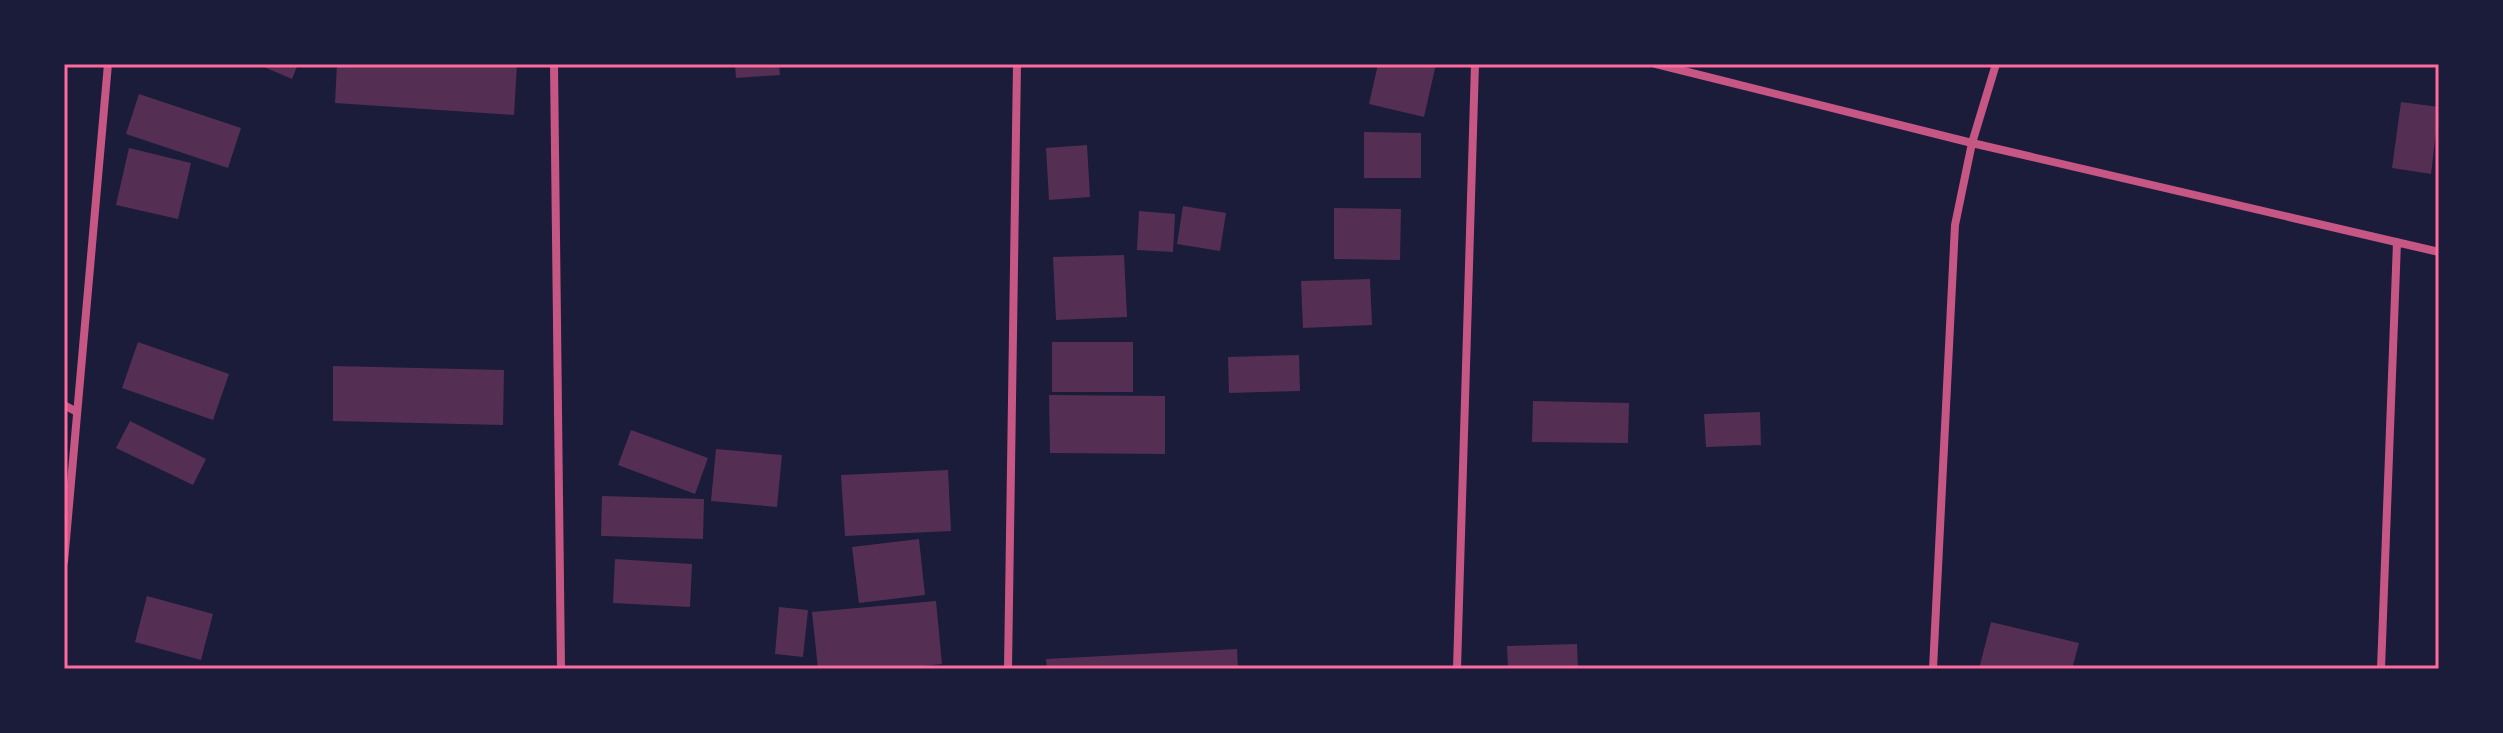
<svg xmlns="http://www.w3.org/2000/svg" width="2503" height="733" viewBox="0 0 2503 733" font-family="Cabin,sans-serif">
<rect width="100%" height="100%" fill="#1b1b3a"/>
<path fill="#542f53" d="M257,64H298L292,79Z
M337,64H517L514,115L335,103Z
M735,64H779L780,75L736,78Z
M1378,64H1436L1424,117L1369,104Z
M139,94L241,128L228,168L126,134Z
M2401,102L2439,107L2431,174L2392,168Z
M1364,132L1421,133V178H1364Z
M1087,145L1090,197L1049,200L1046,148Z
M129,148L191,163L178,219L116,205Z
M1183,206L1226,213L1220,251L1177,244Z
M1334,208L1401,209L1400,260L1334,259Z
M1139,211L1175,214L1173,252L1137,250Z
M1124,255L1127,317L1056,320L1053,257Z
M1370,279L1372,325L1303,328L1301,281Z
M138,342L229,374L213,420L122,388Z
M1052,342H1133V392H1052Z
M1299,355L1300,391L1229,393L1228,357Z
M333,366L504,370L503,425L333,421Z
M1049,395L1165,396V454L1050,453Z
M1533,401L1629,403L1628,443L1532,442Z
M1760,412L1761,445L1706,447L1704,414Z
M130,421L206,459L193,485L116,448Z
M631,430L708,458L695,494L618,465Z
M716,449L782,455L777,507L711,501Z
M948,470L951,531L845,536L841,475Z
M602,496L704,499L703,539L601,536Z
M919,539L925,595L859,603L852,547Z
M615,559L692,564L690,607L613,603Z
M147,596L213,614L201,660L135,642Z
M936,601L942,664L893,669H818L812,612Z
M779,607L808,610L803,657L775,654Z
M1991,622L2079,643L2072,669H1979Z
M1577,644L1578,669H1508L1507,646Z
M1237,649L1238,669H1047L1046,659Z"/>
<g fill="none" stroke-linecap="round" stroke-linejoin="round">
<path stroke="#c65784" stroke-width="8" d="M554,64L561,669
M1656,64L1972,143L2439,252
M64,405L77,412
M64,562L108,64
M1008,669L1017,64
M1457,669L1475,64
M1933,669L1955,225L1972,143L1996,64
M2381,669L2397,242"/>
</g>
<rect width="2503" height="733" fill="none" stroke="#1b1b3a" stroke-width="132"/>
<rect x="66" y="66" width="2371" height="601" fill="none" stroke="#ff6b9d" stroke-width="3"/>
</svg>
